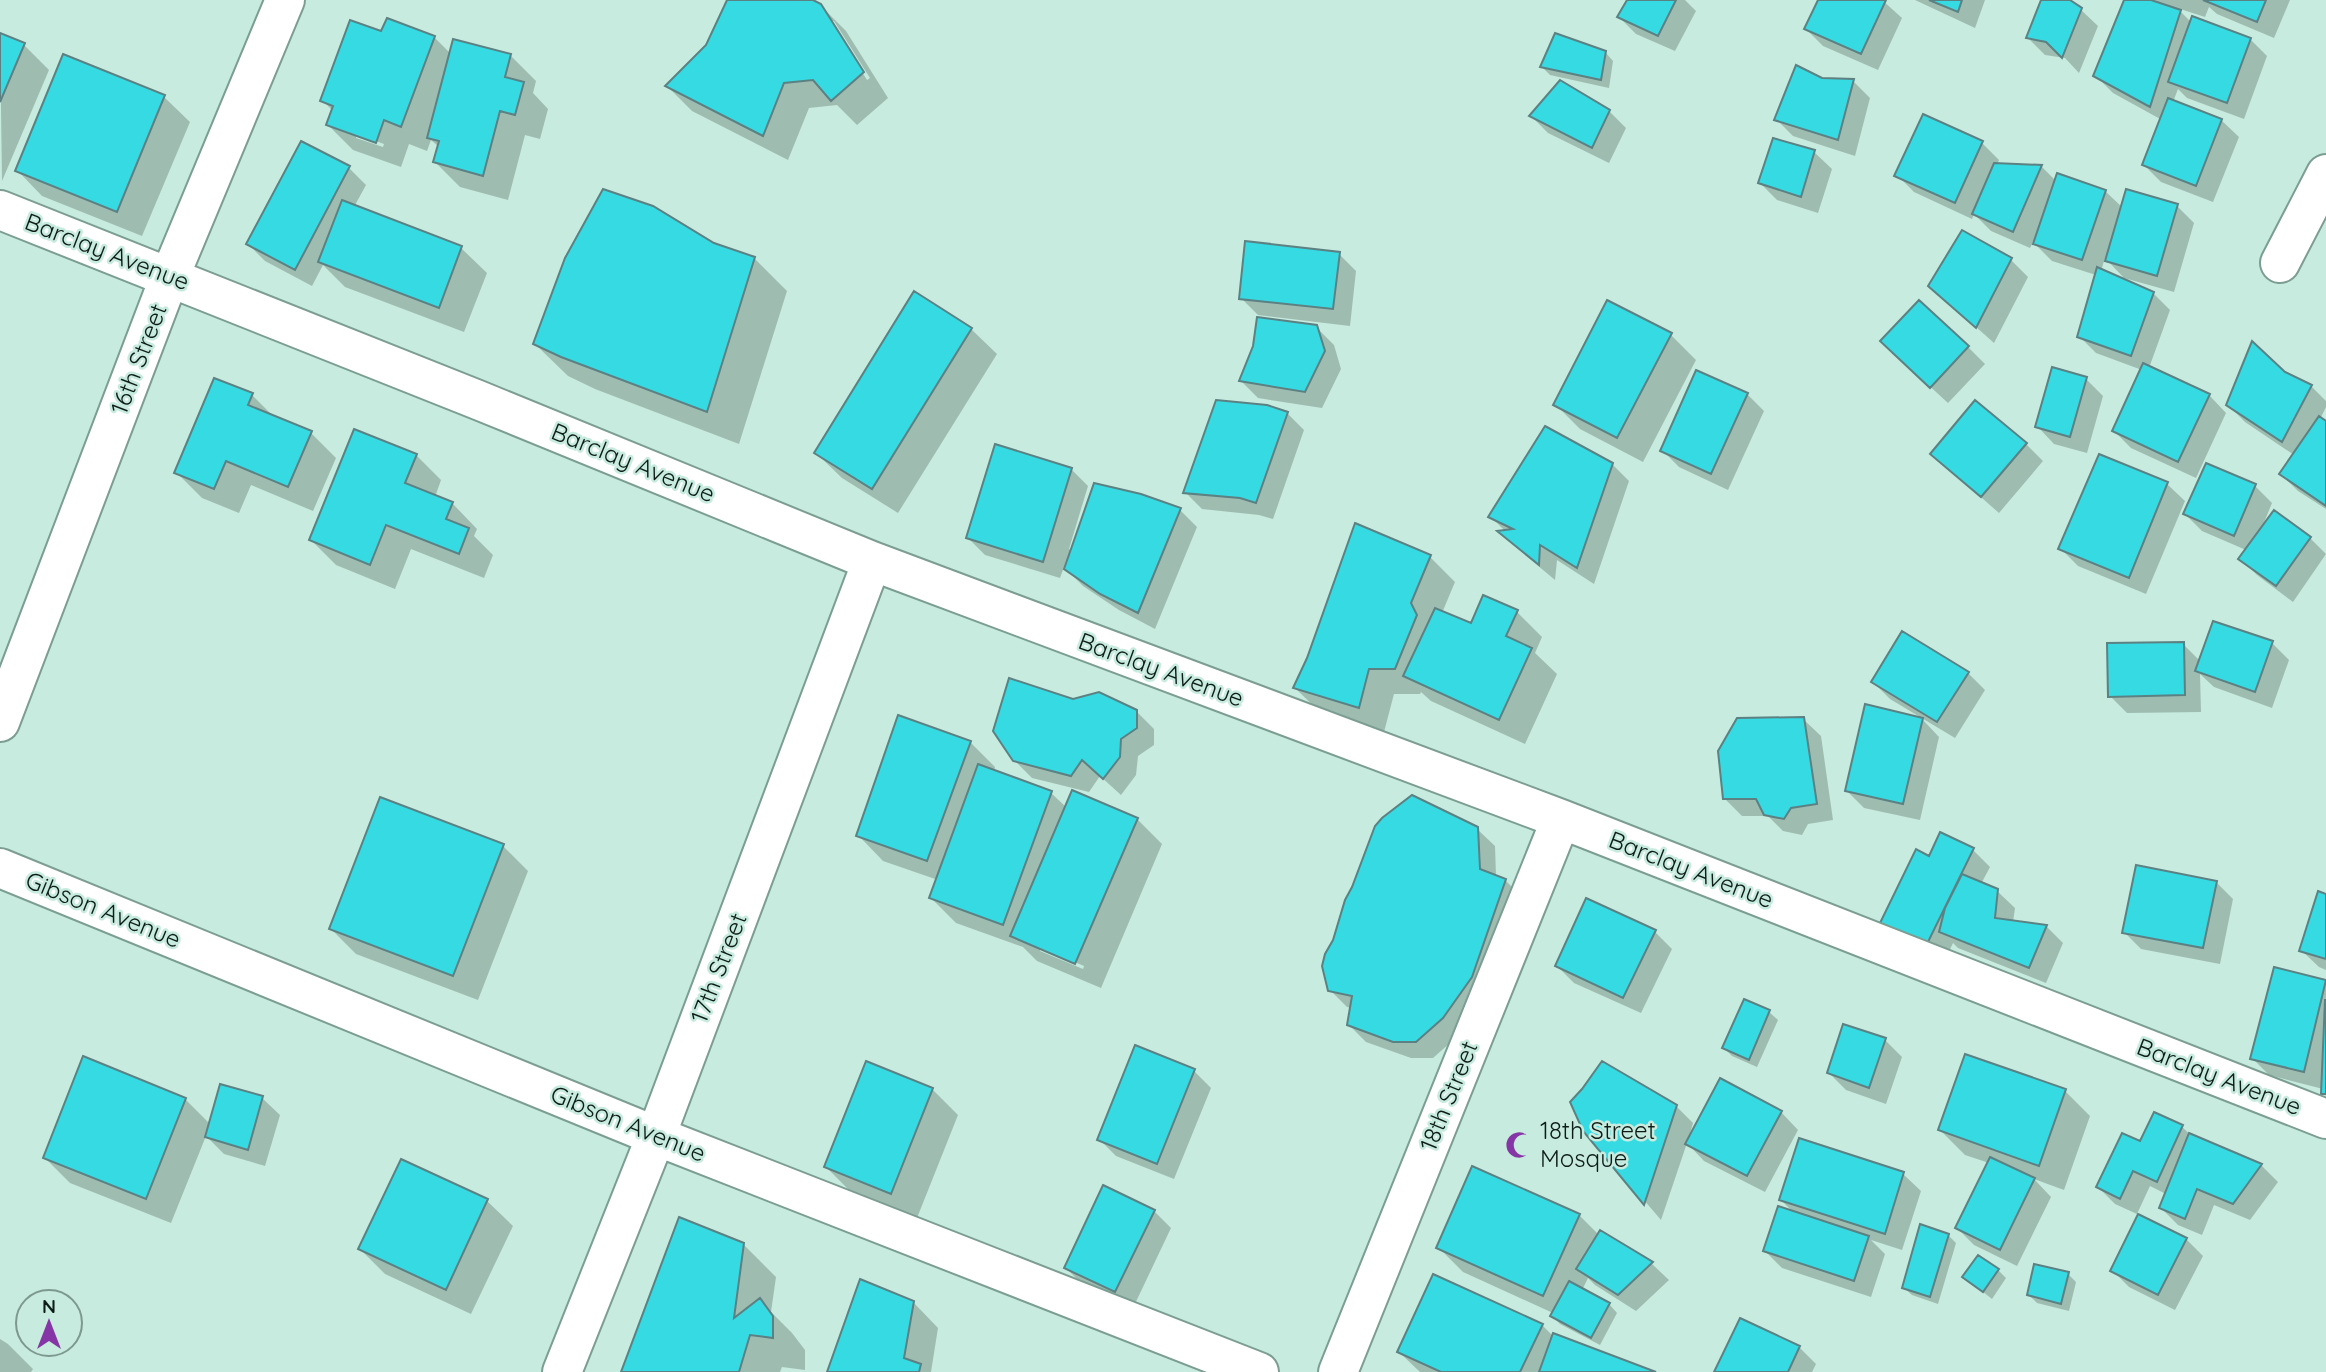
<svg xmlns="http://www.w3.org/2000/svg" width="2326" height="1372" viewBox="0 0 2326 1372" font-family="Quicksand,sans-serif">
<rect width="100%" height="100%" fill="#c7ebde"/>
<path fill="#0003" fill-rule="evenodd" d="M729,0H810L820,5L846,31L888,98L857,125L837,105L809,108L788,160L692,111L667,86L708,46ZM830,21H834L870,78L867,80Z
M1629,0H1685L1696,11L1675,51L1636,34L1619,17Z
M1820,0H1882L1902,18L1878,70L1823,46L1806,29Z
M1915,0H1985L1975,28Z
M2043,0H2067L2080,9L2098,26L2079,73L2065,58L2045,55L2028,38Z
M2126,0H2290L2274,38L2217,14L2209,7L2205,17L2177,8L2192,23L2250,39L2267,56L2244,119L2187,98L2178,89L2173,102L2221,120L2239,137L2213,202L2161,182L2144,165L2162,120L2113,93L2096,76Z
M0,34L24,45L49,70L2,181Z
M382,34L434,37L451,54L455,41L511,56L536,81L533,93L548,109L540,139L525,135L508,200L460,187L435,162L439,147L431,140L427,151L409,144L401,167L353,150L328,125L333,111L322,100ZM356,134L384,144L383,147L356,138Z
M1605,52L1613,61L1609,88L1550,75L1542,67Z
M64,56L164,97L190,122L142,236L42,196L17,170Z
M1822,80L1853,81L1870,98L1855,156L1793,136L1776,119Z
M1609,111L1626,128L1609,163L1548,133L1531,116Z
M1982,143L1999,160L1997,165L2042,167L2056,181L2105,191L2123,208L2177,206L2194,223L2174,292L2124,278L2105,258L2101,271L2153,293L2170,310L2149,368L2209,395L2226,413L2196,478L2131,448L2114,431L2142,370L2096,353L2079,336L2096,275L2052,261L2033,242L2030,248L1991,231L1974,214L1972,219L1914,192L1897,175Z
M1814,152L1832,169L1818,213L1777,200L1760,183Z
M349,168L366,185L354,207L461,248L487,273L464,332L345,287L323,265L312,286L265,261L248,244Z
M713,244L754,258L787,291L739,444L595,389L568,376L535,344Z
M1339,254L1356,271L1350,326L1258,315L1241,298Z
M2011,260L2028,277L1994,343L1930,286Z
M1316,327L1334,345L1341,369L1322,408L1258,398L1241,381Z
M971,329L997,354L898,513L842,478L816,453Z
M1671,335L1696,360L1643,462L1580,429L1555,404Z
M1968,347L1985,364L1948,403L1899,358Z
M2284,373L2311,386L2326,401V407L2320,419L2326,423V509L2298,491L2281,474L2294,455L2245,422L2228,405Z
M2086,379L2103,396L2087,453L2054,444L2037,426Z
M1747,394L1764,411L1728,490L1679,467L1662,450Z
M252,395L275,418L311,433L336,458L313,511L251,485L239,513L202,498L177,473Z
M1287,413L1304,430L1273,519L1259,515L1202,509L1185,492Z
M2026,444L2043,461L1999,513L1932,454Z
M416,455L441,480L435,497L452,503L477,529L474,536L493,555L484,578L411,549L395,589L336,565L311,540Z
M2100,456L2167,484L2185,501L2146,594L2078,566L2061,549Z
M1612,464L1629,481L1594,584L1557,560L1555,580L1517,548L1501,533L1506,532L1490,516Z
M1071,469L1088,486L1069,549L1072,550L1140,496L1180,510L1197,527L1155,629L1119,610L1083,586L1064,567L1060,578L985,555L968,538Z
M2255,486L2272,503L2263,525L2274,512L2310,538L2326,554L2293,602L2257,575L2240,558L2246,550L2202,531L2185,514Z
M1430,557L1455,582L1442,613L1472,625L1517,612L1542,637L1535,653L1557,674L1525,744L1431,701L1421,692L1420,694H1394L1384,732L1321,713L1295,688Z
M2272,643L2289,660L2272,708L2214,687L2200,674L2201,712L2127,713L2110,696L2183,644L2200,661Z
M1968,673L1985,690L1955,738L1890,699L1873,682Z
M1073,700L1136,711L1154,729V745L1138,756L1136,775L1121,795L1100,776L1089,792L1032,778L1014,760Z
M1866,706L1923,720L1939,737L1920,820L1864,808L1847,791Z
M1803,719L1821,736L1833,820L1808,824L1802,835L1783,831L1768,816H1742L1725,799Z
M970,742L995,767L994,772L1051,793L1066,807L1137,819L1162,844L1101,988L1037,961L1023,947L956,923L931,898L938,880L883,861L858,835ZM1040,947L1084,966L1083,969L1040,951Z
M1477,829L1495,846L1496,877L1505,880L1522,897L1459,1035L1433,1058H1411L1366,1042L1348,1024L1352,1008L1347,1007L1330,990Z
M503,846L528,871L478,1000L356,954L331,929Z
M1973,850L1990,867L1981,884L1997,891L2015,908L2013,922L2046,926L2063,943L2046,983L1958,948L1953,943L1945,960L1900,939L1883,922Z
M2216,882L2233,899L2220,964L2141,949L2124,932Z
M2326,895V970L2319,967L2301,950Z
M1655,932L1672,949L1641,1013L1574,983L1557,966Z
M2276,969L2326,982V1096L2323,1089L2269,1075L2252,1058Z
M1745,1001L1769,1012L1778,1020L1757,1067L1732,1056L1724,1048Z
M1885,1040L1902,1057L1886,1104L1846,1090L1829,1073Z
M1194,1071L1211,1088L1174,1179L1116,1156L1099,1139Z
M1721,1081L1781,1112L1798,1130L1765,1192L1704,1161L1687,1143L1661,1220L1584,1130L1676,1106L1693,1123L1690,1134L1692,1135Z
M221,1086L262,1098L280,1115L265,1166L224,1154L206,1136L171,1223L70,1183L45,1158L185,1099L210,1124Z
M932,1089L958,1115L917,1218L851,1192L826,1167Z
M2065,1091L2090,1116L2064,1190L2034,1179L2051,1197L2017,1266L1974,1245L1957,1228L1989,1163L1965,1155L1940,1130Z
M2182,1127L2192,1136L2261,1165L2278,1182L2250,1220L2214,1205L2202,1235L2178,1225L2161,1208L2166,1194L2150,1186L2137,1214L2115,1204L2098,1187L2141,1143Z
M402,1161L487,1201L513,1226L471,1314L385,1274L360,1249Z
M1903,1174L1921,1191L1902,1250L1871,1240L1885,1254L1871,1297L1782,1268L1765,1251L1794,1213L1781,1200Z
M1154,1211L1171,1228L1133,1308L1083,1285L1066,1268Z
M1579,1215L1599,1235L1600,1233L1652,1264L1669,1280L1636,1311L1595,1285L1588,1278L1582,1290L1609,1304L1617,1313L1600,1345L1560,1324L1552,1316L1553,1313L1463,1272L1438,1247Z
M1948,1235L1956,1243L1938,1304L1912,1295L1903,1287Z
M2186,1239L2203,1256L2175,1310L2129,1287L2112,1270Z
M743,1244L776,1277L771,1312L792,1333L805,1350V1370L782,1367L780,1372H622Z
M1998,1270L2006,1278L1992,1299L1964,1277Z
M2068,1274L2076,1282L2069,1311L2037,1303L2029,1295Z
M913,1302L938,1328L931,1372H828Z
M1542,1325L1554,1337L1653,1372H1420L1399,1352Z
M0,1339L8,1344L33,1369L31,1372H0Z
M1799,1347L1816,1364L1812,1372H1716Z"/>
<path fill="#36dae3" stroke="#5c8183" stroke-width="2" d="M727,0H813L821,4L864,72L831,101L813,80L784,83L763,136L665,86L706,45Z
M1627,0H1676L1658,36L1617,17Z
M1818,0H1886L1861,54L1804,29Z
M1929,0H1962L1958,12Z
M2041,0H2070L2082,8L2062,58L2046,42L2026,38Z
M2124,0H2151L2181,10L2150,107L2093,76Z
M2203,0H2266L2257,22Z
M2192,16L2251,38L2227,103L2168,82Z
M387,18L435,36L401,127L384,120L376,143L326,125L333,106L320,101L350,20L381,31Z
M0,33L25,43L0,102Z
M1555,33L1606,51L1601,80L1540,67Z
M453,39L511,54L505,77L524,82L515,115L500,111L483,176L433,162L439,141L427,138Z
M63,54L165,95L117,212L15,171Z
M1796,65L1822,78L1854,79L1838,140L1774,120Z
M1560,80L1610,110L1592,148L1529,116Z
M2168,98L2222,119L2196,186L2142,165Z
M1923,114L1983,141L1955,203L1894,176Z
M1773,138L1815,150L1801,197L1758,183Z
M301,141L350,166L295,270L246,244Z
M1994,163L2042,165L2013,232L1972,214Z
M2057,173L2106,190L2082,260L2033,244Z
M603,189L653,206L714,243L755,257L707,412L561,357L533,344L565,258Z
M2126,189L2178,204L2157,276L2105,261Z
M342,200L462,246L439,308L318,262Z
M1962,230L2012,258L1976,328L1928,286Z
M1245,241L1340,252L1333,309L1239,299Z
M2097,267L2154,292L2131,356L2077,337Z
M914,291L972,328L872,489L814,453Z
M1607,300L1672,333L1617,438L1553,405Z
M1919,300L1969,346L1930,388L1880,341Z
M1257,317L1317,325L1325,351L1305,392L1239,381L1253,346Z
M2252,341L2285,372L2312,385L2282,442L2226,405Z
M2143,363L2210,394L2178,462L2112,431Z
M2052,367L2087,377L2070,437L2035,427Z
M1696,370L1748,393L1711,474L1660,451Z
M214,378L253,393L248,405L312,431L288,487L226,461L214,489L174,473Z
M1216,400L1267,405L1288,412L1256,503L1240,498L1183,493Z
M1975,400L2027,443L1981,497L1930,454Z
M2319,416L2326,421V506L2279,474Z
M1545,426L1613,463L1577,568L1540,545L1539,565L1497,531L1513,529L1488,517Z
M354,429L417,454L405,483L453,502L446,519L469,528L459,554L386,525L370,565L309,540Z
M995,444L1072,468L1043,562L966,538Z
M2099,454L2168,482L2129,578L2058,549Z
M2206,463L2256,484L2234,536L2183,514Z
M1094,483L1141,494L1181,508L1138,613L1100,594L1064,569Z
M2274,510L2311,537L2276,586L2238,559Z
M1355,523L1431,555L1411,603L1417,615L1395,669H1369L1359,708L1293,688L1307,658Z
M1483,595L1518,610L1506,636L1532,648L1499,720L1403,676L1435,608L1471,623Z
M2213,621L2273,641L2255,692L2195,671Z
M1902,631L1969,672L1937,722L1871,682Z
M2184,642L2185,695L2108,697L2107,643Z
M1009,678L1073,699L1099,692L1137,710V728L1121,739L1120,757L1103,779L1082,760L1071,776L1013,761L993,731Z
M1865,704L1923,718L1903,804L1845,791Z
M898,715L971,741L927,861L856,836Z
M1804,717L1817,804L1791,808L1784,819L1764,815L1756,799H1723L1718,751L1737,718Z
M978,764L1052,791L1003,925L929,898Z
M1072,790L1138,818L1075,964L1010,936Z
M1412,795L1478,827L1480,869L1506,879L1472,977L1443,1018L1416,1042H1393L1347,1025L1352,996L1328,991L1322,966L1325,954L1333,940L1345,900L1352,887L1375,826L1382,818Z
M380,797L504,844L453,976L329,929Z
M1940,832L1974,848L1927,944L1880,923L1916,849L1929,856Z
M2136,865L2217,881L2203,948L2122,933Z
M1962,874L1998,889L1995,918L2047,925L2029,968L1939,932L1945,908Z
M2318,891L2326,894V959L2299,951Z
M1586,898L1656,930L1623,998L1555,966Z
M2274,967L2326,980L2304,1072L2250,1059Z
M1744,999L1770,1010L1749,1060L1722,1048Z
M2325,1000H2326V1094H2321Z
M1843,1024L1886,1038L1869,1088L1827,1073Z
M1135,1045L1195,1069L1157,1164L1097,1140Z
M1965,1054L2066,1089L2039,1166L1938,1130Z
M83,1056L186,1098L146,1199L43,1158Z
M866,1061L933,1088L891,1194L824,1167Z
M1602,1061L1677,1105L1644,1205L1583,1131L1570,1102L1582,1089Z
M1720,1078L1782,1111L1747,1176L1685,1144Z
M220,1084L263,1096L248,1150L205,1137Z
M2154,1112L2183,1125L2157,1182L2133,1171L2120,1199L2096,1187L2122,1133L2140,1141Z
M2189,1133L2262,1164L2233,1204L2197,1189L2185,1219L2159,1208Z
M1799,1138L1904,1172L1885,1234L1779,1200Z
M1990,1157L2035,1178L2000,1250L1955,1228Z
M401,1159L488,1199L446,1290L358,1249Z
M1472,1166L1580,1214L1543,1296L1436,1248Z
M1103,1185L1155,1210L1115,1292L1064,1268Z
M1778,1206L1869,1236L1854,1281L1763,1251Z
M2138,1214L2187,1238L2158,1295L2110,1271Z
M679,1217L744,1243L734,1318L760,1298L773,1316V1338L750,1335L739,1372H621Z
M1920,1224L1949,1234L1930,1297L1902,1288Z
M1600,1230L1653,1262L1618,1295L1576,1269Z
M1978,1255L1999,1269L1983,1292L1962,1277Z
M2034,1264L2069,1272L2061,1304L2027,1295Z
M1433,1274L1543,1324L1520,1372H1441L1397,1352Z
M860,1279L914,1301L904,1358L921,1364L919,1372H827Z
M1569,1281L1610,1303L1591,1338L1550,1316Z
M1740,1318L1800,1346L1788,1372H1714Z
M1553,1333L1656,1372H1539Z"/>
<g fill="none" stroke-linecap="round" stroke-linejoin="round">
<defs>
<path id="street" d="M0,210L478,400L872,561L1561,819L2326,1119
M2280,263L2326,174
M0,722L170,276L285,0
M0,868L656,1136L1259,1372
M562,1372L656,1136L872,561
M1338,1372L1561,819"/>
</defs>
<use href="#street" stroke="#7c9e92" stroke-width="42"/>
<use href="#street" stroke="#fff" stroke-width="38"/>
</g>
<defs>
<symbol id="mosque-bare" viewBox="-9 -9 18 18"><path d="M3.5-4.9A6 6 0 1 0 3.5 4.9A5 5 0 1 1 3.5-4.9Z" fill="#8535a5" stroke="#c7ebde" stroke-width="2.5" paint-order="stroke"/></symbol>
</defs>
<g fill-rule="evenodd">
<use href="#mosque-bare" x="1500" y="1126" width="38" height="38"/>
</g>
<g text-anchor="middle" stroke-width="5" stroke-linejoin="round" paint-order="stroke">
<g font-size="24" fill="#0e1c18" stroke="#c7ebde">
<text transform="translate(107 252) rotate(21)" y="8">Barclay Avenue</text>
<text transform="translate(139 359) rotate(-69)" y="8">16th Street</text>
<text transform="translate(633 463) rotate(22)" y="8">Barclay Avenue</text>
<text transform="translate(1161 670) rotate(20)" y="8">Barclay Avenue</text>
<text transform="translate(1691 870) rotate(21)" y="8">Barclay Avenue</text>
<text transform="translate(103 910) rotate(22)" y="8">Gibson Avenue</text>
<text transform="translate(719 968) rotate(-69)" y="8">17th Street</text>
<text transform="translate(2219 1077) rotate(21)" y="8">Barclay Avenue</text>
<text transform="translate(1449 1096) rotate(-68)" y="8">18th Street</text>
<text transform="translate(628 1124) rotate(22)" y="8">Gibson Avenue</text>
</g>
<g font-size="24" fill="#0e1c18" stroke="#c7ebde" text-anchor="start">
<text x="1540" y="1139">18th Street<tspan x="1540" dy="28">Mosque</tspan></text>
</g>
</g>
<g transform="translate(49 1323)"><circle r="33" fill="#c7ebde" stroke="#7d988f" stroke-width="2"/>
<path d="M0-5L12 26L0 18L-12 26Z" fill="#8535a5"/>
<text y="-10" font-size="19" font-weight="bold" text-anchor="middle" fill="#0e1c18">N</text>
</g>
</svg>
